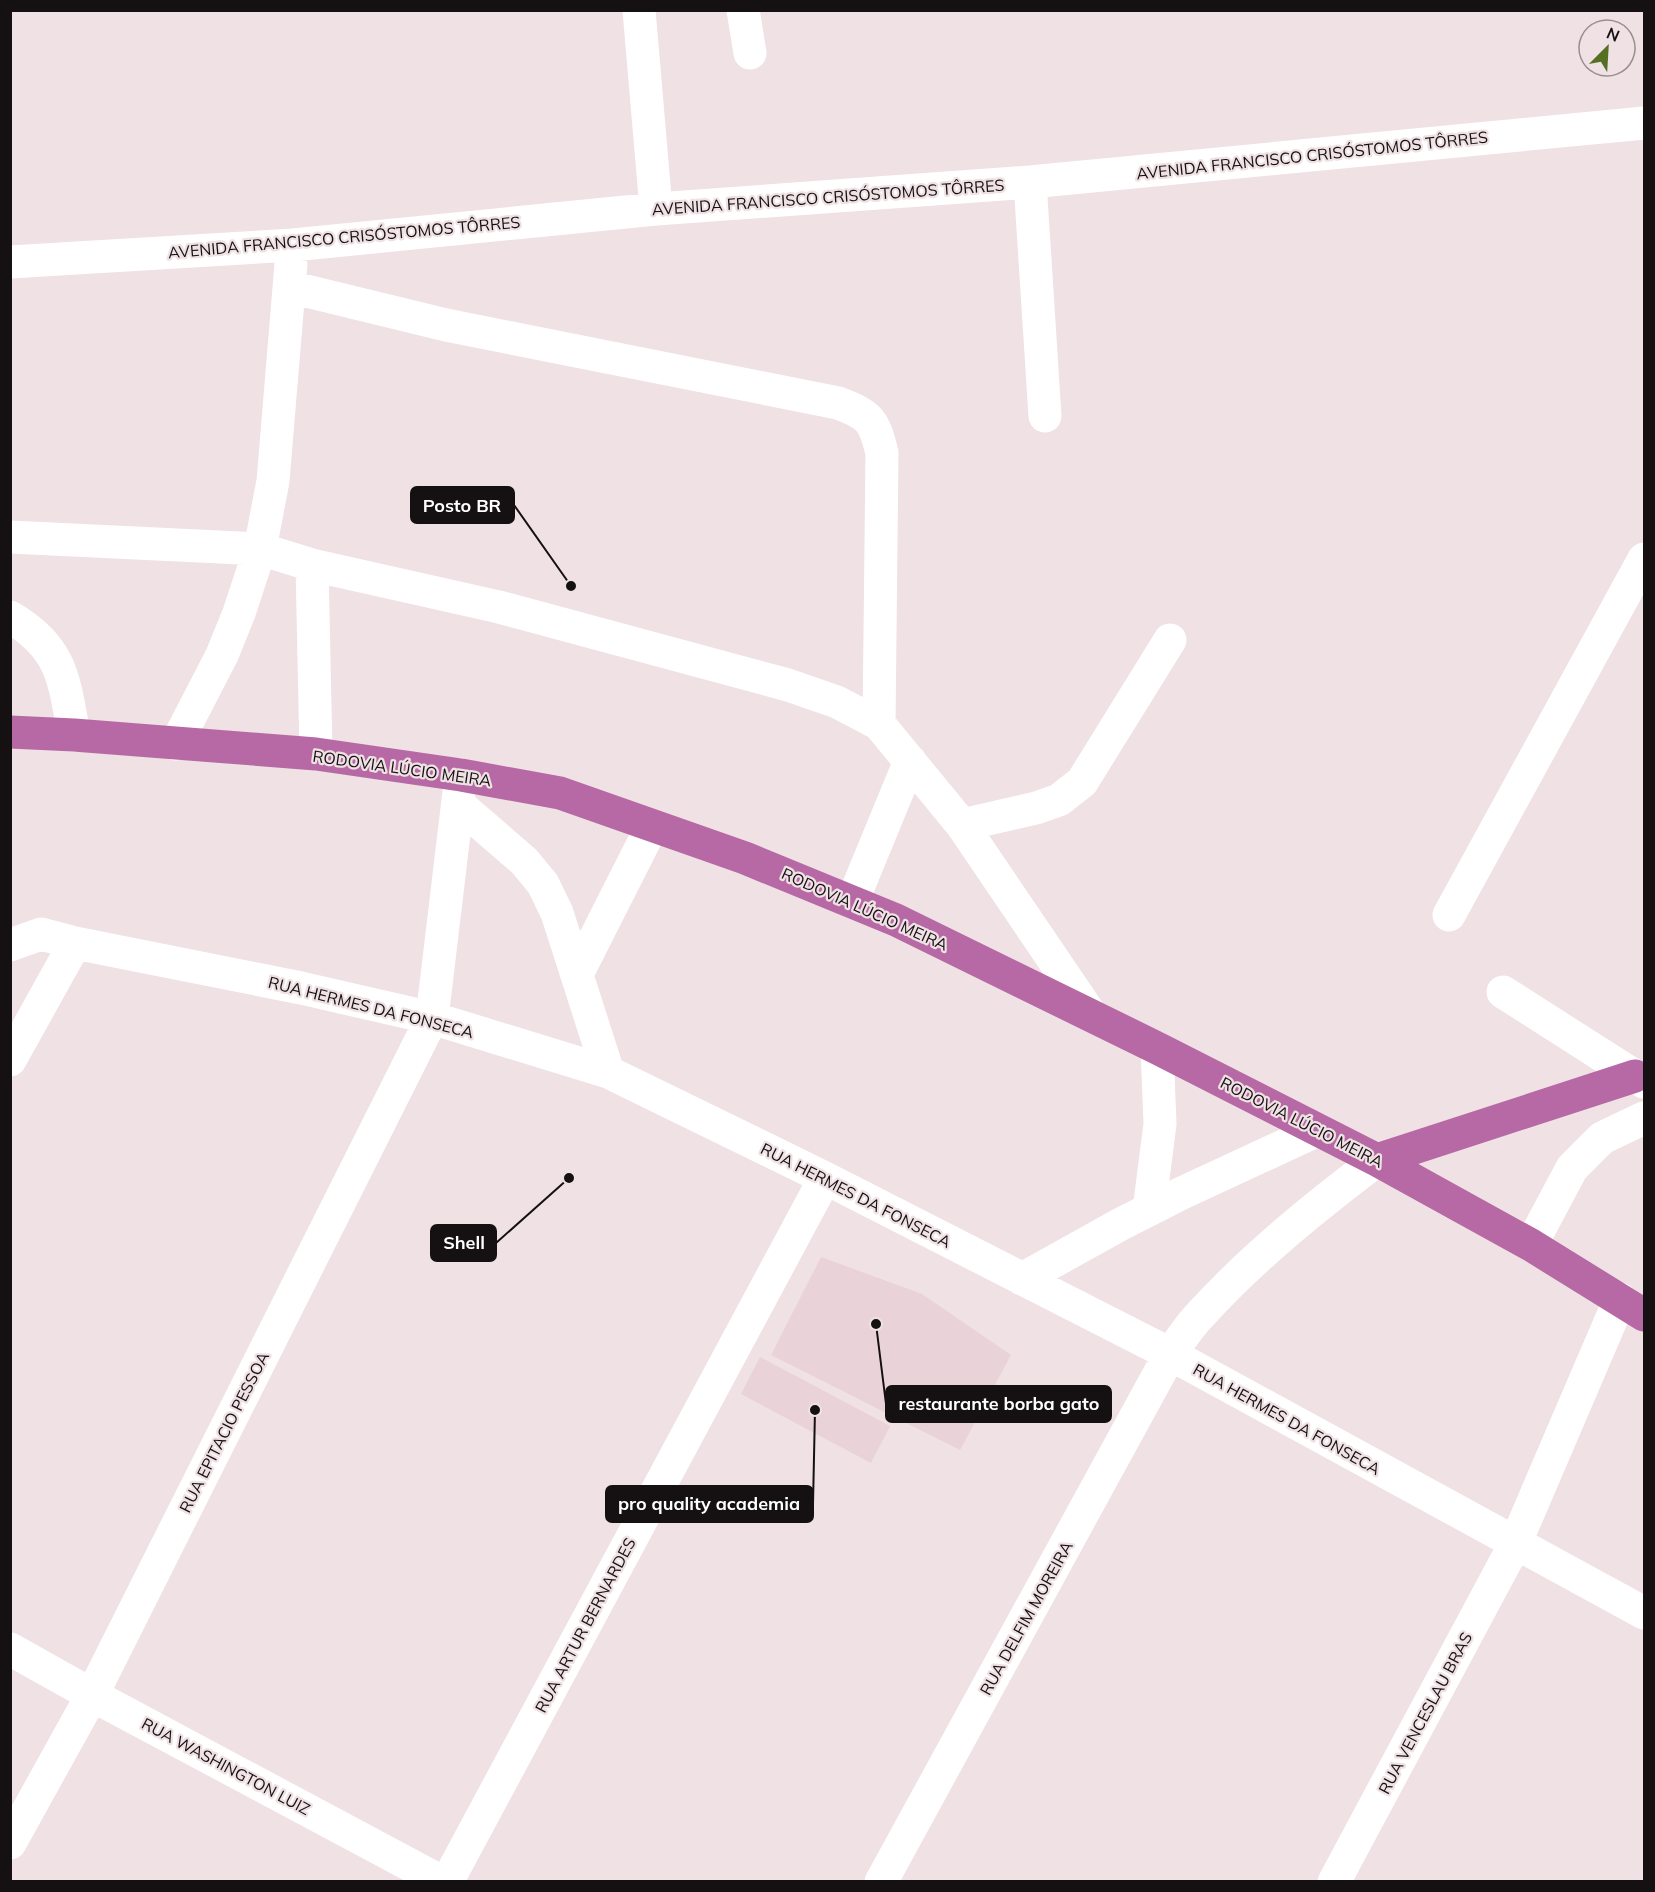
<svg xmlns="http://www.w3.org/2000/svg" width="1655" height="1892" viewBox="0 0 1655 1892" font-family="Mulish,sans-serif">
<rect width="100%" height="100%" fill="#efe1e4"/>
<path fill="#e9d2d8" d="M821,1257L922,1294L1011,1355L960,1450L771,1355Z
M760,1357L890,1426L871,1463L741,1394Z"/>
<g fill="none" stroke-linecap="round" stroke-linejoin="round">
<path stroke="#fff" stroke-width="33" d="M639,10L656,209
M743,10L750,53
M1030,182L1045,416
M10,262L293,245L656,209L1030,182L1644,123
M290,287L446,325L838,403C870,415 874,420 882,453L879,724
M10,537L260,549L312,565
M10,617C63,648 64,680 74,735
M176,744L222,655L239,613L260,549L273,481L291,264
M316,754L312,565L499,607L788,685L837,702L879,724L962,825L1091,1015
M458,804L524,861L543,884L557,913L608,1072
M962,825L1036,808L1059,800L1082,782L1170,640
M852,902L910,761
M1449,915L1644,559
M10,945L41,934L75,943L301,988L432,1018L608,1072L825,1178L1170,1354L1644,1613
M577,974L652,826
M1503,992L1644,1082
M10,1060L75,943
M1149,1210L1160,1124L1157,1048
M1531,1245L1572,1168L1602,1138L1644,1118
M1022,1279L1121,1224L1182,1193L1318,1130
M10,1649L92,1695L442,1882
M10,1843L92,1695L432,1018L461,775
M447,1882L825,1178
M881,1882L1170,1354C1180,1341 1189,1326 1201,1314C1254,1256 1315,1207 1377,1160
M1334,1882L1515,1544L1620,1299"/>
<path stroke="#b769a5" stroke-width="33" d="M10,732L74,735L316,754L461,775L560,793L745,858L896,920L1157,1048L1377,1160L1531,1245L1644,1315
M1377,1160L1635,1076"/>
</g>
<g text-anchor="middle" stroke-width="4.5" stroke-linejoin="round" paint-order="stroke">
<g font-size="16" fill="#151112" stroke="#efe1e4">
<text transform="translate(1312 155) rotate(-6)" y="6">AVENIDA FRANCISCO CRISÓSTOMOS TÔRRES</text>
<text transform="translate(828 197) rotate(-4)" y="6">AVENIDA FRANCISCO CRISÓSTOMOS TÔRRES</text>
<text transform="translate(344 237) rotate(-5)" y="6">AVENIDA FRANCISCO CRISÓSTOMOS TÔRRES</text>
<text transform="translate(402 768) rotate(8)" y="6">RODOVIA LÚCIO MEIRA</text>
<text transform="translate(865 909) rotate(24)" y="6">RODOVIA LÚCIO MEIRA</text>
<text transform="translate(371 1007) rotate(14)" y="6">RUA HERMES DA FONSECA</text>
<text transform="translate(1302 1122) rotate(27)" y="6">RODOVIA LÚCIO MEIRA</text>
<text transform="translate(856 1195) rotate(27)" y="6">RUA HERMES DA FONSECA</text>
<text transform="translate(1287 1419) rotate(29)" y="6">RUA HERMES DA FONSECA</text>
<text transform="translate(224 1432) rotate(-63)" y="6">RUA EPITACIO PESSOA</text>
<text transform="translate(1026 1618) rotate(-61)" y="6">RUA DELFIM MOREIRA</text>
<text transform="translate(585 1625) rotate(-62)" y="6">RUA ARTUR BERNARDES</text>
<text transform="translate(1425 1713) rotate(-62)" y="6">RUA VENCESLAU BRAS</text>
<text transform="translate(226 1766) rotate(28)" y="6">RUA WASHINGTON LUIZ</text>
</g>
</g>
<path fill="none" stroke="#151112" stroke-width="2" d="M571 586L514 505M569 1178L496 1243M876 1324L886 1404M815 1410L813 1504"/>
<g fill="#151112" stroke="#efe1e4" stroke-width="2">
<circle cx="571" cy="586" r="6"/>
<circle cx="569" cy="1178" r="6"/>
<circle cx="876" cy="1324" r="6"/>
<circle cx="815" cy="1410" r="6"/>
</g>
<g fill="#151112" stroke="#151112" stroke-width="2">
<rect x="411" y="487" width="103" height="36" rx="6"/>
<rect x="431" y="1225" width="65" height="36" rx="6"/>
<rect x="886" y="1386" width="225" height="36" rx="6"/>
<rect x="606" y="1486" width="207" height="36" rx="6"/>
</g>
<g font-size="18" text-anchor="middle" font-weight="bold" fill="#fff">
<text x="462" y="512">Posto BR</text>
<text x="464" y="1249">Shell</text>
<text x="999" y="1410">restaurante borba gato</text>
<text x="709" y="1510">pro quality academia</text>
</g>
<rect width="1655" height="1892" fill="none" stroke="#151112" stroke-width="24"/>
<g transform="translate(1607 48) rotate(24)"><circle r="28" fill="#efe1e4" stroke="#988e90" stroke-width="1.5"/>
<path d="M0-4.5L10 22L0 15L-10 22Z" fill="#556f23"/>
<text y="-9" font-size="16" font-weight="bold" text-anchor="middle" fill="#151112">N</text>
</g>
</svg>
